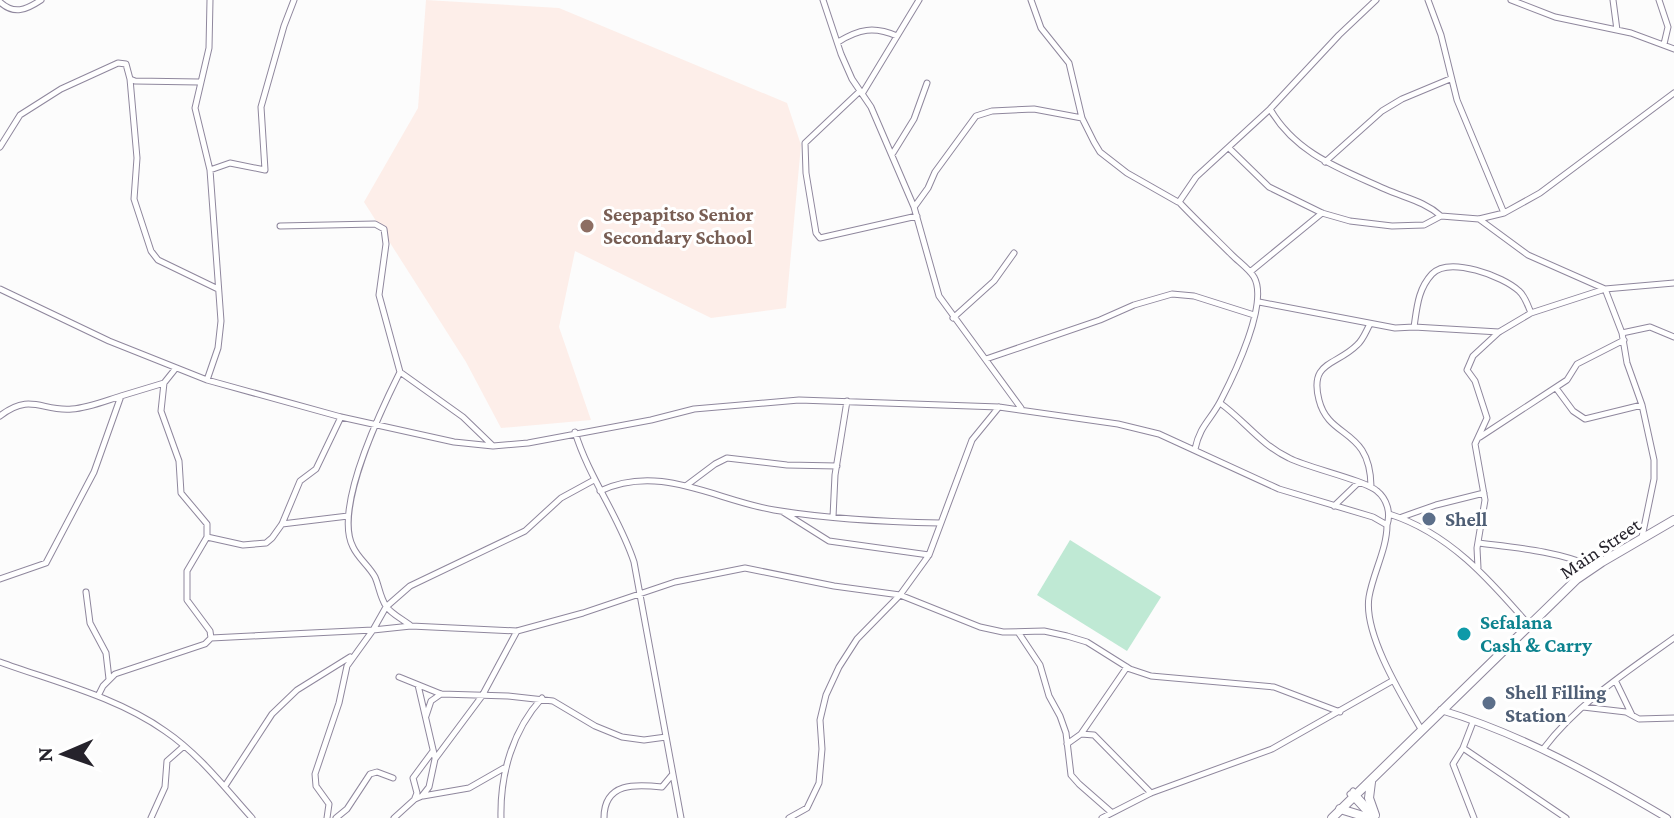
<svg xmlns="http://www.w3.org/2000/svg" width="1674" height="818" viewBox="0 0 1674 818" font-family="'Crimson Pro',serif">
<rect width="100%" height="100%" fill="#fcfcfc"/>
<path fill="#fdeee9" d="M426,0L559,8L787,103L801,145L786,308L711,318L575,251L559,327L591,420L501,428L466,362L364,202L418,108Z"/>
<path fill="#bfe9d4" d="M1070,540L1161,597L1127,651L1037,595Z"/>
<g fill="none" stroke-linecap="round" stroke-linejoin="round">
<defs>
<path id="street" d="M823,0L841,54L852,79L871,107L914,207L939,296L1021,408
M1031,0L1041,28L1069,63L1082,118L1094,142L1100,152L1127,173L1178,202
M1428,0L1441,35L1457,100L1504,213
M1511,0L1555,17L1631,33L1674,49
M1613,0L1617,30
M1659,0L1668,27L1664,44
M0,2C14,15 26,10 41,0
M838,42C859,29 874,26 897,36
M130,79L137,158L134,199L151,251L158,260L218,289
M860,91L805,143L806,173L816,233L820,238L917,216
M862,94L919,0
M1270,109C1296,154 1341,169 1385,189C1405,198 1424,201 1441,216
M0,147L20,115L61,89L118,63L126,64L130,79L135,81L199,82
M1229,148L1269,187L1322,213L1350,221L1392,226L1424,225L1441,216L1479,219L1504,213L1540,193L1674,93
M893,153L914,119L927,83
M1325,162L1382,111L1402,99L1450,79
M210,170L230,163L265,170L261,107L284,26L294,0
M915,206L928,188L935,172L976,116L992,111L1034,109L1082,118
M1479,219L1528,255L1605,289L1622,333L1627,363L1642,405L1654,460V479L1642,537
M280,226L375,224L384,229L386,244L379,295L400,372
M1250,272L1322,213
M0,289L109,341L207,380L341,417L454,442L493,446L528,443L651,420L694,409L799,400L999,407L1118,424L1159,434L1279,489L1373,517L1387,525C1387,549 1373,573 1369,597C1363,634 1403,698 1421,729
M1259,302L1395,328L1414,327L1499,332
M953,318L994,281L1014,253
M1370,324C1366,331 1363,340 1357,345C1336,366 1309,361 1319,400C1329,440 1370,427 1371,486
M1414,327C1417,307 1418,289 1432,274C1449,256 1503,276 1519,291C1525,296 1528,306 1531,313
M1622,333L1650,327L1674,337
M986,359L1100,320L1134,305L1172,294L1194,296L1254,315
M207,380L218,348L221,321L210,170L195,108L209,48L210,0
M164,383L161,411L179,461L181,493L207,524V537L187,571V600L210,631L211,638
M1556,388L1573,411L1585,419L1642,405
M1220,403C1244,420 1261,445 1289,458C1308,468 1365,480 1377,491C1387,499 1391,513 1387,525
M0,416C31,392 42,412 72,409C88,408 105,401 121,396
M575,432C589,478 619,516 634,562L681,818
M1480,437L1567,380L1577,364L1624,340
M1195,449C1200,425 1211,420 1221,400C1234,375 1269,303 1254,277C1249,269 1239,262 1232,255C1214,237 1196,220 1179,202L1196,177L1270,109L1339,35L1376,0
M687,485L715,464L727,458L787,465L837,466
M600,491C660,463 715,500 774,510C829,519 885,522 940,523
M1334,506L1358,483
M783,512L829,541L929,555
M1389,514C1449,533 1489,579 1529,625
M833,517L835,475L847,401
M1402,517L1436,505L1484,493
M282,524L348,516
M207,537L243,545L266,543L272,538L282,524L300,481L316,469L341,417
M1478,543C1518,548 1557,551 1594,567
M1478,568L1477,548L1485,500L1475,444L1487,418L1475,381L1467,370L1473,356L1499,332L1531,313L1605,289L1674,283
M0,579L46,563L94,472L121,396L164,383L176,368
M86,592L90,623L106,653L109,679
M410,625C402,619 390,613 386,606C380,597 379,586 375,577C369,566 358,558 353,547C333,509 382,408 400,372L463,417L492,445
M1018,632L1040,665L1049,696L1060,716L1066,733L1071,775L1079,784L1111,812
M0,662C55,682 117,697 165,731C199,754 225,788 252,818
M399,677L441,694L508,696L553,701L595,726L622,737L644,740L666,737
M1616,682L1632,715
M418,685L435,758
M98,696L103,686L115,674L205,644L211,638L373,630L411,626L517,631L583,613L675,582L745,568L834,586L900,595L980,627L1003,632L1044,631L1067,636L1087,642L1130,669L1151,676L1274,687L1340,712
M1583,707L1626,712L1639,719L1674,718
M426,716L431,701L441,694
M1473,722L1463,748L1566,818
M1081,734L1127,667
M1067,744L1081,734L1094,735L1151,793
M1463,748L1453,764L1474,818
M1544,748C1578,703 1628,671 1674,638
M225,786L272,714L297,690L350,657
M1353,791L1371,811
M1350,794L1371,817
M423,796L469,788L504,768
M415,798L417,793L413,778L433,751
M151,818L165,787L167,761L184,746
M327,818L329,804L316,786L315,774L339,703L347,666L373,630L386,607L410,586L525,531L561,498L594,480
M336,818L347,809L370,774L377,772L393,778
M394,818L415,799L422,796L429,787L435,759L482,696L517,631
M501,818C500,775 512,731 542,698
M604,818C604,782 636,784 662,787L672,775
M789,818L807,808L819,783L822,749L820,720L826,695L839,667L857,639L900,595L929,555L972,440L999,407
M1102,818L1151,793L1272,749L1392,681"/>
<path id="secondary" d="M1441,710C1522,734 1594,775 1667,818"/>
<path id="highway" d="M1371,782L1369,798L1375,815
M1340,809L1370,818
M1332,818L1577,579L1602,562L1674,520"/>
</defs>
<use href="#street" stroke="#8f879d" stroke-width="7"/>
<use href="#secondary" stroke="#8f879d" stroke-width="8"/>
<use href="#highway" stroke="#8f879d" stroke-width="10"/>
<use href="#street" stroke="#fff" stroke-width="5"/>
<use href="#secondary" stroke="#fff" stroke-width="6"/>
<use href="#highway" stroke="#fff" stroke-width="8"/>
</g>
<circle fill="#8d6e63" stroke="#fff" stroke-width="3" cx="587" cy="226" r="8"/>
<g fill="#5c6f8a" stroke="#fff" stroke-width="3">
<circle cx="1429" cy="519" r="8"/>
<circle cx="1489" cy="703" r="8"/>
</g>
<circle fill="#0f9aa8" stroke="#fff" stroke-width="3" cx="1464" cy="634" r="8"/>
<g text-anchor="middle" stroke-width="6" stroke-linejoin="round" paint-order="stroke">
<g font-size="20" font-weight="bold" fill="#785e54" stroke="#fff" text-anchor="start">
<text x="603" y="221">Seepapitso Senior<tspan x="603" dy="23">Secondary School</tspan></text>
</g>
<g font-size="20" font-weight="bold" fill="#4e5e75" stroke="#fff" text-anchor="start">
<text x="1445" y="526">Shell</text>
<text x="1505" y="699">Shell Filling<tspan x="1505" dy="23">Station</tspan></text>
</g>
<g font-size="20" fill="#26232c" stroke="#fff">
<text transform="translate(1600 548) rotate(-34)" y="7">Main Street</text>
</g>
<g font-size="20" font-weight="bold" fill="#0d838f" stroke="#fff" text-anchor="start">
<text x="1480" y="629">Sefalana<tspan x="1480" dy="23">Cash &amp; Carry</tspan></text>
</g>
</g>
<g transform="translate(64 754) rotate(268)" stroke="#ffffff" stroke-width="6" paint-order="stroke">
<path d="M0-6L14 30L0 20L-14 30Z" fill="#26232c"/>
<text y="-12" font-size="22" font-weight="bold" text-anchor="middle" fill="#26232c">N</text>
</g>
</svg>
